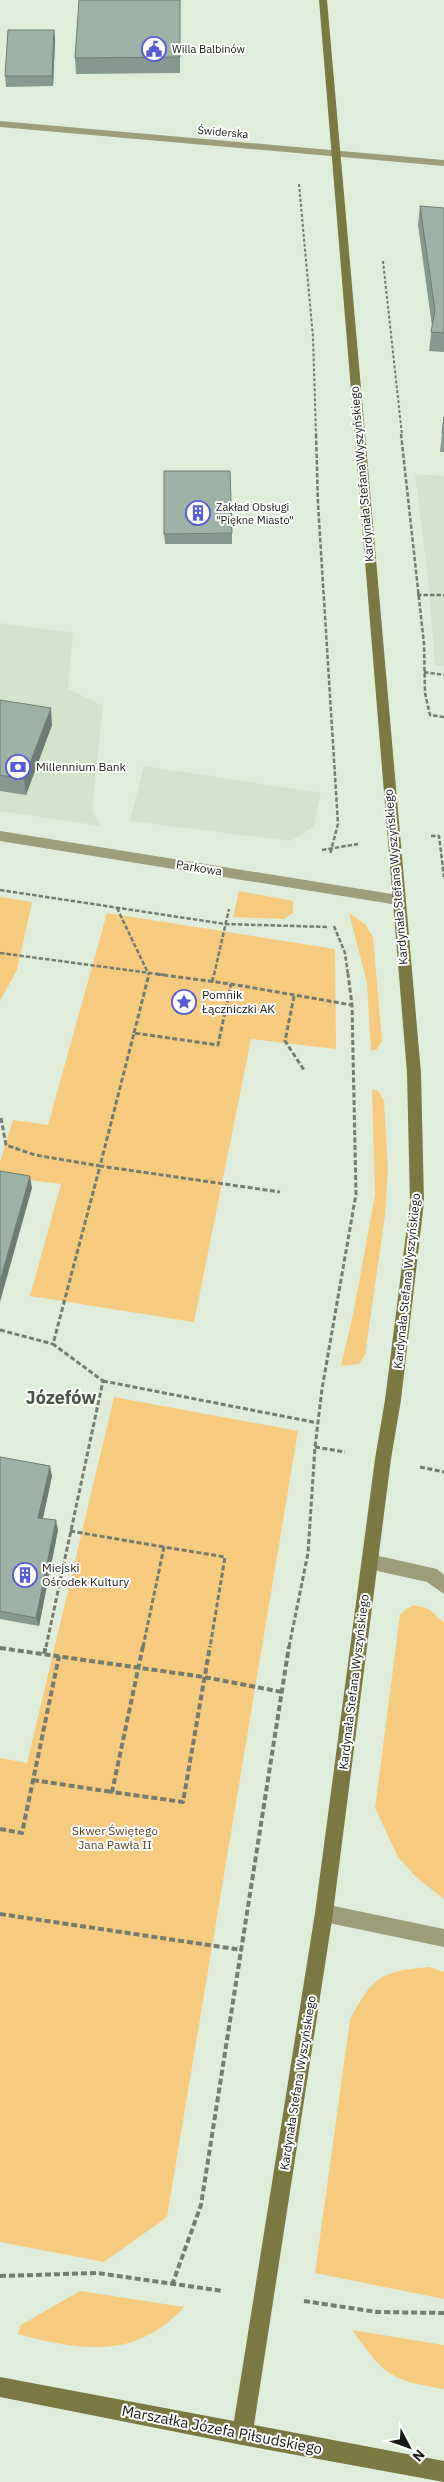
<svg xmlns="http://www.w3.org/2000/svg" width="444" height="2482" viewBox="0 0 444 2482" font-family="'IBM Plex Sans',sans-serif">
<rect width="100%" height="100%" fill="#e0eddb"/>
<path fill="#d3e4cc" d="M415,474L444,476V666L435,665L428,579Z
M0,623L73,633L68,689L103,706L92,812L101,826L0,811Z
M144,766L321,793L314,826L291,841L130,821Z"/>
<path fill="#f6cb7f" d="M239,891L293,901V913L284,919L233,917Z
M0,897L32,902L17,970L0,1001Z
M107,913L335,949L336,1049L251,1039L194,1322L30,1296L61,1184L0,1176V1162L13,1120L48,1125Z
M349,913L365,924L373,937L382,1041L377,1049L371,1051L367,983Z
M372,1089L378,1091L384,1100L388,1170L385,1215L365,1355L359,1364L341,1366L354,1310L375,1195Z
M114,1397L298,1431L167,2217L104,2262L0,2242V1758L27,1763Z
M414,1605L429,1609L444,1623V1899L417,1878L398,1857L375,1808L400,1615L406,1609Z
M429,1967L444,1972V2299L315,2273L350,2020C372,1977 381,1971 429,1967Z
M80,2291L184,2307C136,2360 81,2351 18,2334L21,2325Z
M352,2330L444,2345V2389C389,2380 385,2375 352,2330Z"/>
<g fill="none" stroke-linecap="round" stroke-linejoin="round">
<path stroke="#747c71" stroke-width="2" stroke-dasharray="3 2" stroke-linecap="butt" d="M299,184L313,337L316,435
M383,261L402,435"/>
<path stroke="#747c71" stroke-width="2.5" stroke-dasharray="4.5 2" stroke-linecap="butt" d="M316,434L318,504L338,824L330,854
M401,434L424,644L425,693L430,715L444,717
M417,595H444
M424,672L444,675
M431,836H439L444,877
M322,850L358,844
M0,890L225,924L329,927
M117,908L149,975
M334,926L345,953L348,975
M0,953L165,975
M214,975L229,909"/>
<path stroke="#747c71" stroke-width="3" stroke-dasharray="5 2.5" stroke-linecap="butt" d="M156,974L231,984L352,1005
M212,982L214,974
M294,996L285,1041L304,1070
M134,1033L149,974
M1,1118L6,1145L35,1155L100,1166L134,1033L218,1045L231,984
M0,1330L53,1344
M103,1381L318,1423
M315,1447L345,1452
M420,1467L444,1472
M70,1531L164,1547
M46,1647L103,1381L53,1344L100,1166L280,1192
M143,1647L164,1547L225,1557L210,1647
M289,1647L308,1553L315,1447L322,1389L356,1194L352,1005L348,974"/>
<path stroke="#747c71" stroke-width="4" stroke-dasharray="6 3" stroke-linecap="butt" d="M143,1646L112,1792L183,1802L210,1646
M0,1648L204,1677L282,1692
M44,1654L46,1646
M33,1780L112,1792
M0,1829L22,1833L59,1656
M0,1914L242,1950
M0,2276L97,2273L223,2291
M172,2285L201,2205L289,1646
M304,2301L377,2312L444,2313"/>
<path fill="#9d9d79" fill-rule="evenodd" d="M370,1554L437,1569L444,1575V1594L427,1582L364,1568L362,1562L364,1556Z
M324,1904L444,1929V1947L324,1922L318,1919L315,1913L318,1907Z"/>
<path fill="#9d9d79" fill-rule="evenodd" d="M0,121L444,160V166L0,127Z
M0,831L398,895L405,900L398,905L0,841Z"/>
<path fill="#797941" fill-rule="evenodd" d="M319,0H327L421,1073L424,1202L401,1400L391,1459L333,1913L254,2425L444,2461V2482L242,2445L0,2397V2377L234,2421L315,1913L375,1459L385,1400L410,1202L407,1073Z"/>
</g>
<path fill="#869990" d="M180,0V73L76,74L75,58Z
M54,30L55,40L53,86L6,87L5,76Z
M420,206L444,208V352L429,351L432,326L418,225Z
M444,417V452H440Z
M232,533V544H165L164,534Z
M0,700L52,725L26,795L0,791Z
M0,1457L52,1476L43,1518L58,1530L39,1626L0,1619Z"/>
<path fill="#6d7d75" d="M54,30L55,40L53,86L52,76Z
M51,708L52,725L26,795L24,779Z
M30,1176L32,1188L0,1302V1281Z
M50,1466L52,1476L41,1527L38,1518Z
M56,1520L58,1530L39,1626L36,1618Z"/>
<path fill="#9cb2a7" stroke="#6d7d75" d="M79,0H180V57L75,58Z
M8,30H54L52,76H5Z
M420,206L444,208V333L431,332L435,310Z
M444,417V433H442Z
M164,471H230L232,533L164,534Z
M0,700L51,708L24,779L0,775Z
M0,1171L30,1176L0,1281Z
M0,1457L50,1466L38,1518L56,1520L36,1618L0,1611Z"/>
<defs>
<symbol id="civic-ring" viewBox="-11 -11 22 22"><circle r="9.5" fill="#fff" stroke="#565dd4" stroke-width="1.5"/><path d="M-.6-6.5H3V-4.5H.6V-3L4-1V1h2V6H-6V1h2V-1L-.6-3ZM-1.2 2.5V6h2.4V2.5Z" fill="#565dd4"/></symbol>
<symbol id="building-ring" viewBox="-11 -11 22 22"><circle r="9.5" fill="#fff" stroke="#565dd4" stroke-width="1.5"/><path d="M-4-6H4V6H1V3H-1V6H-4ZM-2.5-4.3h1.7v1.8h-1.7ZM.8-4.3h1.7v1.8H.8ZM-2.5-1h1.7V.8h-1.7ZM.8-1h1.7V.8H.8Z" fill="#565dd4"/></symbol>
<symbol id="bank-ring" viewBox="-11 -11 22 22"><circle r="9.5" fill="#fff" stroke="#565dd4" stroke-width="1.5"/><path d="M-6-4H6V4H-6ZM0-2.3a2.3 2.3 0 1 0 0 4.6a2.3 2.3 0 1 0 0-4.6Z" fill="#565dd4"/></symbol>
<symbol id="sight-ring" viewBox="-11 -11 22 22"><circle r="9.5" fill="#fff" stroke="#565dd4" stroke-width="1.5"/><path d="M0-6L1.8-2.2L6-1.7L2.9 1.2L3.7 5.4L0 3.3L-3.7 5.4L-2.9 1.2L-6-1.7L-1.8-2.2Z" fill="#565dd4"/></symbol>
</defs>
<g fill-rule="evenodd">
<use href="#civic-ring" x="140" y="35" width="28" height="28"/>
<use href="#building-ring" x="184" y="499" width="28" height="28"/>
<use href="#bank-ring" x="4" y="753" width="28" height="28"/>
<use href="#sight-ring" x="170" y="988" width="28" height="28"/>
<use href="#building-ring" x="11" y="1561" width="28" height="28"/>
</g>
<g text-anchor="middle" stroke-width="4" stroke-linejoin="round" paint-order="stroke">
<g font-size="11" fill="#171b15" stroke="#fff" text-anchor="start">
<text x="172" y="53">Willa Balbinów</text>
<text x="216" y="511">Zakład Obsługi<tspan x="216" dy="13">"Piękne Miasto"</tspan></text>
</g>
<g font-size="11" fill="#171b15" stroke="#fff">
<text transform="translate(223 132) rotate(5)" y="4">Świderska</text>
</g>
<g font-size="12" fill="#171b15" stroke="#fff">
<text transform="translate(362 474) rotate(-95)" y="4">Kardynała Stefana Wyszyńskiego</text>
<text transform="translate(199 868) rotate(9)" y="4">Parkowa</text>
<text transform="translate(396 877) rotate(-95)" y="4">Kardynała Stefana Wyszyńskiego</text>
<text transform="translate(407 1281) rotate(-84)" y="4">Kardynała Stefana Wyszyńskiego</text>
<text transform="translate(354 1682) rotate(-83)" y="4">Kardynała Stefana Wyszyńskiego</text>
<text transform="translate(298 2083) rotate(-81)" y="4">Kardynała Stefana Wyszyńskiego</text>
</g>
<g font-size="12" fill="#171b15" stroke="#fff" text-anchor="start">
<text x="36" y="771">Millennium Bank</text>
<text x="202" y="999">Pomnik<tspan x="202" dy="14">Łączniczki AK</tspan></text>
<text x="42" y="1572">Miejski<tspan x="42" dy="14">Ośrodek Kultury</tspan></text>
</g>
<g font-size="12" fill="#56421f" stroke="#fff">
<text x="115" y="1835">Skwer Świętego<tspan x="115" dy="14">Jana Pawła II</tspan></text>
</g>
<g font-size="15" fill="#171b15" stroke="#fff">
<text transform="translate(222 2430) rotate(11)" y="5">Marszałka Józefa Piłsudskiego</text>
</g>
<g font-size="18" font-weight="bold" fill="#4a5546" stroke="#fff">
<text x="61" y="1404">Józefów</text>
</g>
</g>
<g transform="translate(409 2447) rotate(131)" stroke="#ffffff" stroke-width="4" paint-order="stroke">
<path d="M0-4L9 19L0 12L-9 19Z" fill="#171b15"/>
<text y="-8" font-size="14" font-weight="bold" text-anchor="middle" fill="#171b15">N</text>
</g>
</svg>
